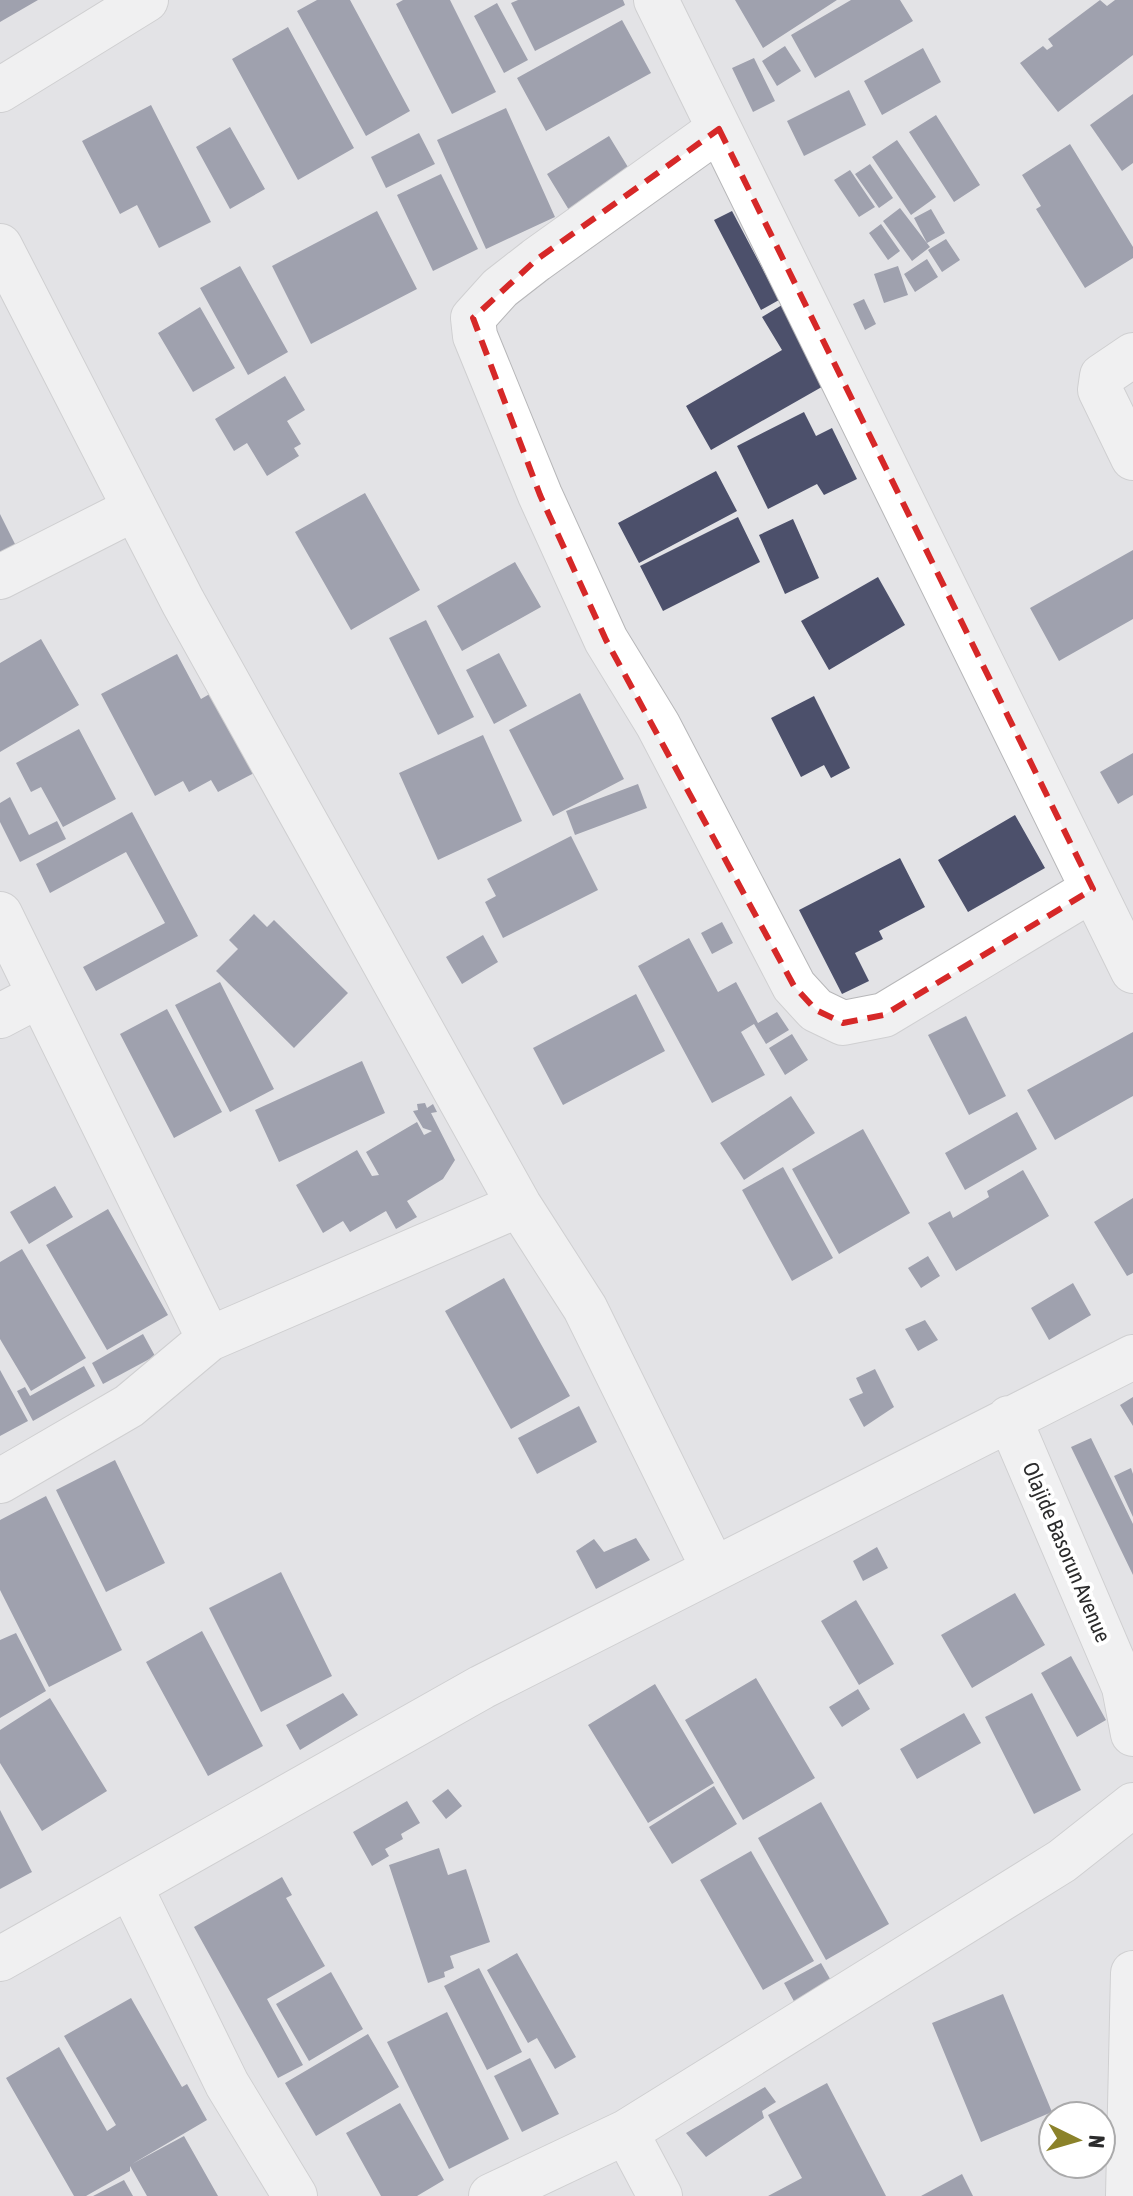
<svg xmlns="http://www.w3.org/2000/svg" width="1133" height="2196" viewBox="0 0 1133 2196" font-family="'Asap Condensed',sans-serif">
<rect width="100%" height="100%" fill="#e3e3e6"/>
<path fill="#4c506b" d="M0,0H38L0,22Z
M317,0H350L410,111L366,136L297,11Z
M403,0H450L496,92L452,114L396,4Z
M518,0H623L625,5L535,51L511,3Z
M735,0H837L763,48Z
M851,0H900L913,21L815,78L791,35Z
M1100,0L1107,6L1115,0H1133V55L1058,112L1020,63L1043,46L1047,50L1053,46L1048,39Z
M497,3L528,60L504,73L474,16Z
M622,20L651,73L546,131L517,78Z
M288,27L354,148L298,180L232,59Z
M785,46L801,71L777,86L762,61Z
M923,48L941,82L882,115L864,81Z
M754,58L775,101L753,112L732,68Z
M849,90L866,125L804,156L787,121Z
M1133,94V163L1122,171L1090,125Z
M151,105L211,222L159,248L137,205L120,214L82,141Z
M506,108L555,217L486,249L437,140Z
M936,115L980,185L954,202L909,132Z
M230,127L265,189L230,209L196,147Z
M419,133L435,164L386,188L371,157Z
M609,136L634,177L572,215L547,174Z
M897,140L936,197L911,215L872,157Z
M1070,144L1133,247V258L1085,288L1036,209L1041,206L1022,175Z
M870,164L893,198L879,208L855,174Z
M850,170L875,207L859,217L834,180Z
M441,174L478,249L433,271L397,195Z
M900,208L930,247L912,261L883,221Z
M931,209L945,233L927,243L914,218Z
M377,211L417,289L311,344L272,266Z
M732,211L779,300L761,310L714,220Z
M881,224L900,251L888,260L869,233Z
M946,239L960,260L942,272L928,250Z
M927,259L938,277L915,292L904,274Z
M240,266L288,352L248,375L200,288Z
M898,266L908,295L884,303L874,274Z
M864,299L876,324L865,330L853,304Z
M782,305L827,384L711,450L686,406L782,350L762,317Z
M200,307L235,368L193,392L158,333Z
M285,376L305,410L287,421L301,444L294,448L299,456L267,476L247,443L234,451L215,419Z
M804,412L816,436L832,428L857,479L824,495L817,484L768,509L737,446Z
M716,471L737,511L639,563L618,523Z
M365,493L420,590L351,630L295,532Z
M0,514L17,548L0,557Z
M738,517L760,562L663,611L640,566Z
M793,519L819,578L785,594L759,535Z
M1133,550V619L1059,661L1030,608Z
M515,562L541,607L462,651L437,606Z
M878,577L905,625L829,670L801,621Z
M426,620L474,717L438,735L389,638Z
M41,639L79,705L0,752V663Z
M499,653L527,706L494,724L466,670Z
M177,654L201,699L213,692L256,772L218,792L211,780L189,792L183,781L155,796L101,694Z
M580,693L624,779L553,816L509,730Z
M814,696L850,768L831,778L824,765L801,777L771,718Z
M79,729L116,799L63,827L41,787L31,792L16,763Z
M483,735L522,821L438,860L399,773Z
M1133,753V795L1118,804L1100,772Z
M638,784L647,808L575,835L566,811Z
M10,797L29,835L57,821L66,839L20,862L0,822V803Z
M132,812L198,936L96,991L83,967L165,923L126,852L50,893L36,864Z
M1015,815L1045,868L968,912L938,860Z
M571,836L598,890L503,938L485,902L496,896L487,879Z
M900,858L925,907L879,931L883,939L855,953L869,981L842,994L799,910Z
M254,914L267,927L274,920L348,993L294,1048L216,971L238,949L229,940Z
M722,922L733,943L712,954L701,933Z
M483,935L498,962L462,984L446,957Z
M689,938L718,992L736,982L758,1023L777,1012L789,1030L766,1044L754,1024L741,1032L765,1075L712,1103L638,966Z
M220,982L274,1089L230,1112L175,1005Z
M636,994L665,1051L563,1105L533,1048Z
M167,1009L222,1112L174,1138L120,1034Z
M966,1016L1006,1096L969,1115L928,1035Z
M1133,1032V1096L1055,1140L1027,1090Z
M792,1034L808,1060L785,1075L769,1048Z
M362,1061L385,1113L279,1162L255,1110Z
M791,1096L815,1133L744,1180L720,1143Z
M425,1103L427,1108L433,1104L437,1112L431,1113L455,1160L443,1179L407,1201L417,1217L396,1229L386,1211L350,1232L343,1221L323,1233L296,1185L357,1150L372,1176L379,1175L366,1152L417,1122L424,1135L432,1131L423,1128L413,1111L418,1110L417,1104Z
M1017,1112L1037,1149L965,1190L945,1153Z
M863,1129L910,1213L839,1254L792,1169Z
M783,1167L833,1258L792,1281L742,1190Z
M1023,1170L1049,1216L956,1271L928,1223L950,1211L953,1218L989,1197L987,1191Z
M55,1186L73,1217L29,1244L10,1212Z
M1133,1198V1273L1127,1276L1094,1222Z
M108,1209L168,1315L107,1350L46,1245Z
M22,1249L86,1358L31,1391L0,1339V1262Z
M928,1256L940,1276L921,1288L908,1268Z
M504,1278L570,1396L511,1429L445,1311Z
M1073,1283L1091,1315L1049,1340L1031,1308Z
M925,1320L938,1340L918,1351L905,1329Z
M143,1334L155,1356L103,1384L92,1363Z
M84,1366L95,1386L33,1421L17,1391L25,1387L30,1396Z
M875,1369L894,1407L864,1427L849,1399L863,1393L856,1378Z
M0,1370L28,1421L0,1436Z
M1133,1397V1426L1120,1405Z
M579,1406L597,1442L537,1474L518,1438Z
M1091,1438L1133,1524V1575L1071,1447Z
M115,1460L165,1563L106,1592L56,1490Z
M1131,1468L1133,1474V1517L1114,1476Z
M46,1496L122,1650L49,1687L0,1590V1520Z
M636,1538L650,1560L596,1589L576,1551L594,1539L604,1552Z
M877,1547L888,1568L863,1581L853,1561Z
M281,1572L332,1676L261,1712L209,1608Z
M1015,1593L1045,1645L972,1688L941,1635Z
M856,1600L894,1664L859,1685L821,1621Z
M202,1631L263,1746L208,1776L146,1662Z
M16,1633L46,1691L0,1718V1640Z
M1071,1656L1106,1720L1077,1737L1041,1673Z
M756,1678L815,1778L743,1820L685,1720Z
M655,1684L714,1783L648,1823L588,1725Z
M858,1689L870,1709L842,1727L829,1707Z
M343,1693L358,1715L300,1750L286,1725Z
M1032,1693L1081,1790L1034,1814L985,1717Z
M50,1698L107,1791L42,1831L0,1763V1730Z
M964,1713L981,1743L917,1779L900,1749Z
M714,1786L737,1824L672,1864L649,1827Z
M448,1789L462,1806L446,1819L432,1801Z
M407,1801L420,1823L401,1834L403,1839L385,1849L389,1856L372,1866L353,1832Z
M821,1802L889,1924L826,1960L758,1838Z
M0,1810L32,1872L0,1889Z
M439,1848L448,1875L466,1869L490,1942L450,1956L454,1968L444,1972L445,1977L428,1983L389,1865Z
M751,1851L814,1961L763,1990L700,1880Z
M282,1877L292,1895L286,1898L325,1966L267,1999L303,2065L278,2078L194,1927Z
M517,1953L576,2057L555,2069L537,2038L528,2043L487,1970Z
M821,1963L833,1984L796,2005L784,1983Z
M479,1968L522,2052L487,2070L444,1986Z
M331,1972L363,2029L309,2061L276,2004Z
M1003,1994L1052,2112L981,2142L932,2023Z
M131,1998L182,2087L187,2084L207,2120L132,2164L184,2136L218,2196H147L130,2166V2171L86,2196H74L6,2078L59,2047L107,2131L116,2125L64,2036Z
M447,2012L509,2139L449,2169L387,2042Z
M368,2034L399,2087L316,2136L285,2083Z
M530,2058L559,2114L522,2132L494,2076Z
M827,2083L886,2196H768L802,2178L768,2115Z
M765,2087L776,2102L762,2111L764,2118L706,2157L686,2133Z
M400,2103L444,2180L417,2196H381L346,2133Z
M962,2174L973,2196H921Z
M124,2180L133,2196H93Z"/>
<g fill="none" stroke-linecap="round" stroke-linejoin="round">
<defs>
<path id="minor" d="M656,0L1133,971
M0,90L146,0
M719,129L536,260L500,288L473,318L475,336L540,495L606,640L658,725L794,986L816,1010L843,1023L884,1015L1093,889
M0,246L183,602L519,1205L585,1308L713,1568
M1133,355L1102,376L1100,390L1133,458
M0,577L134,509
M0,914L209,1339
M0,1016L38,996
M1009,1418L1124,1687L1133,1734
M0,1481L129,1406L209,1339L519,1205
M130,1886L227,2084L295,2196
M0,1959L482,1687L1133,1357
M626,2132L660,2196
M491,2196L626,2132L1062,1861L1133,1805
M1128,2196L1133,1973"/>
</defs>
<use href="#minor" stroke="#b7b7b9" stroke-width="46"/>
<use href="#minor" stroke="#fff" stroke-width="44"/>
</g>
<path d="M0 0H1133V2196H0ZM719,129L1093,889L884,1015L843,1023L816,1010L794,986L606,640L540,495L473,318L536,260Z" fill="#e3e3e6" fill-opacity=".55" fill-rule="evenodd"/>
<path fill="none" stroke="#d62828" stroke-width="6" stroke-dasharray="16 10" stroke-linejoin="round" d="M719,129L1093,889L884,1015L843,1023L816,1010L794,986L606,640L540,495L473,318L536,260Z"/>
<g text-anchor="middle" stroke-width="8" stroke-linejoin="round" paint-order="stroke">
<g font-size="22" fill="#2b2b2c" stroke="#fff">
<text transform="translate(1067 1552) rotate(67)" y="8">Olajide Basorun Avenue</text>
</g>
</g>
<g transform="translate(1077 2140) rotate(95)"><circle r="38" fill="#ffffff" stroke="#aaaaab" stroke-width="2"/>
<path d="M0-6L14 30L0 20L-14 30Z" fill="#8b822a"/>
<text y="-12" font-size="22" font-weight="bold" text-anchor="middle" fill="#2b2b2c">N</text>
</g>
</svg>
